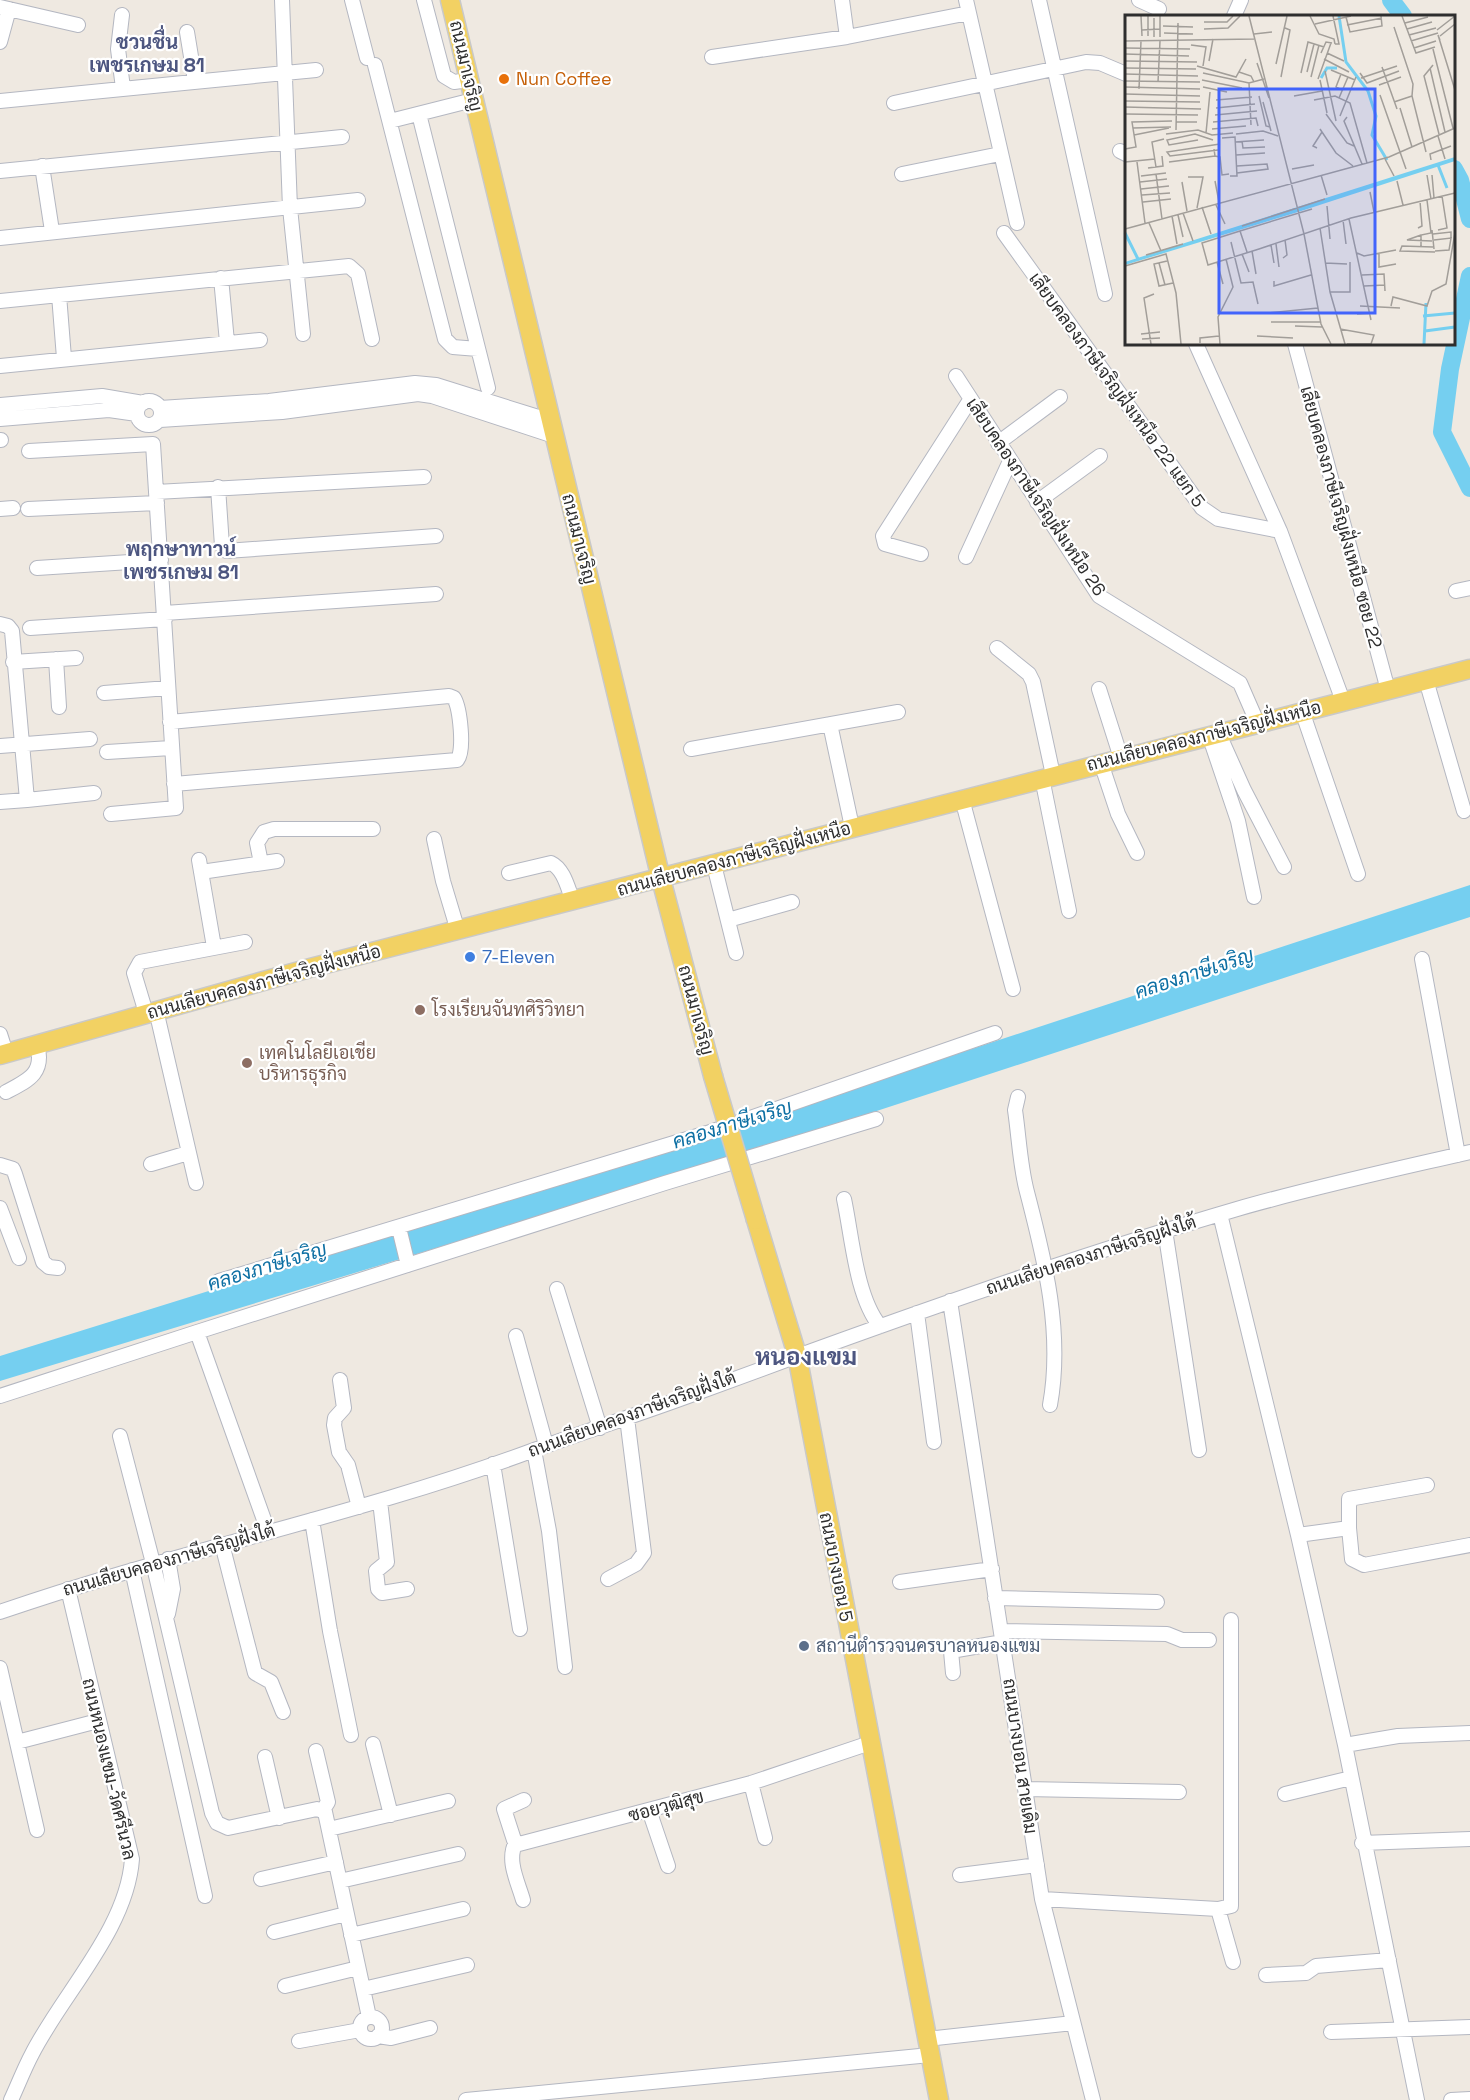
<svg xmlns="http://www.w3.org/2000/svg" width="1470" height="2100" viewBox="0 0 1470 2100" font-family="'Space Grotesk',Sarabun,sans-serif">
<rect width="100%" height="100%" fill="#efe9e1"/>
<path fill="#75cff0" d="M1470,885V917L745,1154L0,1381V1356L738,1126Z"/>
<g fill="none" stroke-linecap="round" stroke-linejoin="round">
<path stroke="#75cff0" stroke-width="18" d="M1391,0L1403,16
M1454,169L1460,180L1470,219
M1470,276L1450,369L1442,432L1470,488"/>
<defs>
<path id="minor" d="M282,0L290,208L303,334
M352,0L367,58
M424,0L444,76L454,82L469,80
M842,0L847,37
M966,0L1017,223
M1039,0L1105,294
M1139,0L1159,9
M0,7L78,25
M122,15L118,49L123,88
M1234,16L1241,0
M187,32L195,81
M0,42L9,9
M712,57L847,37L969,13
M375,65L445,339L453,347L478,349
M0,101L316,70
M894,103L1086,62L1100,63L1126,74
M419,114L488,388
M390,121L473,100
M1120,151L1126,154
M42,166L52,231
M0,171L342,137
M902,174L1000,154
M1004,233L1202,508L1218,519L1280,531
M0,238L358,200
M221,278L227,342
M59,295L64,358
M0,301L349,266L358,274L372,339
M1196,344L1280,531L1343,701
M1295,344L1388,690
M0,366L260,340
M956,376L1099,596L1240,683L1257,722
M137 413a12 12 0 1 1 24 0a12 12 0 1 1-24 0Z
M0,405L102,396L143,403
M160,408L269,401L415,383L436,385L551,421
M0,419L109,410L137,414
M160,420L282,412L418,394L432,396L554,436
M0,440H1
M998,443L1060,397
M29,451L153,444L176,808L111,814
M218,487L222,546L226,551L436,536
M156,492L424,477
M1037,502L1100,456
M0,509L13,508
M28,509L157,503
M921,554L885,544L883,536L970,400
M966,557L1010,461
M37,568L161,560
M1456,591L1470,588
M165,613L436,594
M0,624L8,626L12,631L27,800L94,793
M30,628L165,619
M997,648L1029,674L1033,682L1053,775
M56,659L59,707
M13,662L76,658
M1426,680L1464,811
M1099,689L1121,758
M104,693L168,688
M1302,711L1358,874
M170,722L449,696L454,698C460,708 465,752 457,760L174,784
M830,724L852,827
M1218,732L1244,790L1284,867
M1209,735L1238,821L1254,897
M0,746L90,739
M691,749L898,712
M107,752L171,748
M1101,763L1118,814L1137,853
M1042,778L1069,911
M962,799L1013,989
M0,802L27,800
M434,839L443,881L458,931
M199,860L214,947
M261,863L257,843L264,832L274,829H373
M714,865L736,953
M201,872L277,861
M509,873L551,863C564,869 568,889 573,901
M728,920L792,902
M1422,959L1458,1155
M156,1010L196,1183
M146,1013L134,973L140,962L245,942
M0,1034L6,1053
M6,1092C29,1080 45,1073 37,1044
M1018,1097L1015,1110C1019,1137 1020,1166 1027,1192C1045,1261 1063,1333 1050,1405
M151,1164L188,1153
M0,1165L13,1169L15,1174L43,1262L49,1267L58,1268
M844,1199C852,1236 856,1297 880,1326
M0,1208L19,1258
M1220,1214L1298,1535L1345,1745L1417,2100
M399,1228L408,1265
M1165,1230L1199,1450
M219,1281L707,1133L995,1033
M557,1289L600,1428
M950,1301L1042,1899L1093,2100
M917,1313L934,1442
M197,1332L665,1183L876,1119
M516,1336L546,1445
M340,1380L344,1408L335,1418L334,1425L339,1452L348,1465L359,1507
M0,1396L197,1332L268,1531
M120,1436L153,1563L212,1813L217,1823L228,1828L317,1809L325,1812L369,2017
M534,1450L549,1531L565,1667
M493,1464L520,1629
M380,1501L387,1562L376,1571L378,1589L382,1593L407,1589
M312,1520L330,1631L351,1735
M1349,1528V1499L1427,1485
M1298,1535L1349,1528L1352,1559L1364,1565L1470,1545
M222,1544L255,1673L271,1682L283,1712
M132,1570L205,1896
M608,1579L636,1564L644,1553L627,1418
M900,1582L992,1569
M995,1598L1157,1602
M0,1612C176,1551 359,1515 534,1450C589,1430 646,1412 702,1391C878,1326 1056,1262 1237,1209C1313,1187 1392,1170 1470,1152
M168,1614L173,1589L168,1559
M1001,1631L1167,1634L1182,1640H1209
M0,1668L37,1830
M953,1673L951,1651L1003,1642
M17,1742L98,1721
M373,1744L391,1815
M1345,1745L1398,1736L1470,1733
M316,1751L328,1802L323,1810
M265,1757L279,1818
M751,1783L765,1838
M1025,1789L1179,1792
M1285,1794L1351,1778
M524,1800L504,1809L514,1840L519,1844L751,1783L870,1743
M649,1810L668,1866
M329,1829L448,1801
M516,1842C506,1860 518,1882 523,1900
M1362,1843L1470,1839
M960,1875L1037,1865
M261,1879L336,1862
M340,1881L458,1854
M1042,1899L1218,1909L1231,1906V1620
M1218,1909L1233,1962
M274,1932L346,1914
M351,1935L463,1909
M1266,1975L1306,1973L1316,1966L1389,1960
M285,1986L358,1968
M363,1989L467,1965
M360 2028a11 11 0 1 1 22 0a11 11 0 1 1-22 0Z
M1331,2032L1470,2027
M378,2036L391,2038L430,2028
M927,2039L1073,2023
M299,2041L360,2030
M11,2100C18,2085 24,2069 32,2054C63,1993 127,1929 132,1859L68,1589
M466,2100L930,2055
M1451,2100L1470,2099"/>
<path id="major" d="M450,0L661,879L713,1076
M0,1055L310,968L1470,669
M756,1220L797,1355L939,2100"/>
</defs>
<use href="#minor" stroke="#b4b7c1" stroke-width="16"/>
<use href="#major" stroke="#c9c9c9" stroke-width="21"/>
<use href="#minor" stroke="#fff" stroke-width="14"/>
<use href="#major" stroke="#f2d163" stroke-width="18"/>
<defs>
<path id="major-bridge" d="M713,1076L756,1220"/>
</defs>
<use href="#major-bridge" stroke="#c9c9c9" stroke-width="21" stroke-linecap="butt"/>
<use href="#major-bridge" stroke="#f2d163" stroke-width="18"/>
</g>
<circle fill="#e8710a" stroke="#fff" stroke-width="2" cx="504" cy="79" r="6"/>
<circle fill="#3f7fe0" stroke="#fff" stroke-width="2" cx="470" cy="957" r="6"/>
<g fill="#8d6e63" stroke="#fff" stroke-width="2">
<circle cx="420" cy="1010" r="6"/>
<circle cx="247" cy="1063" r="6"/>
</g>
<circle fill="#5c6f8a" stroke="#fff" stroke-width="2" cx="804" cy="1646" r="6"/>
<g text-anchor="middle" stroke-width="4.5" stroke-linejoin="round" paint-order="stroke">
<g font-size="18" fill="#2e2e2e" stroke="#fff">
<text transform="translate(466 66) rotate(77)" y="6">ถนนมาเจริญ</text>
<text transform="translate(1117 390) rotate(54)" y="6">เลียบคลองภาษีเจริญฝั่งเหนือ 22 แยก 5</text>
<text transform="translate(1036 497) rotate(56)" y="6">เลียบคลองภาษีเจริญฝั่งเหนือ 26</text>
<text transform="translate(1341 517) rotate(75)" y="6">เลียบคลองภาษีเจริญฝั่งเหนือ ซอย 22</text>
<text transform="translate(579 539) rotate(76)" y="6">ถนนมาเจริญ</text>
<text transform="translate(1204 736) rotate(-14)" y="6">ถนนเลียบคลองภาษีเจริญฝั่งเหนือ</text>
<text transform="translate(734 859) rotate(-15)" y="6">ถนนเลียบคลองภาษีเจริญฝั่งเหนือ</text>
<text transform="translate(264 982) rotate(-15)" y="6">ถนนเลียบคลองภาษีเจริญฝั่งเหนือ</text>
<text transform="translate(696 1010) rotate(75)" y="6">ถนนมาเจริญ</text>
<text transform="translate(1091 1255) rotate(-18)" y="6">ถนนเลียบคลองภาษีเจริญฝั่งใต้</text>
<text transform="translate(632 1414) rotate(-20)" y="6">ถนนเลียบคลองภาษีเจริญฝั่งใต้</text>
<text transform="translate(169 1560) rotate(-16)" y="6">ถนนเลียบคลองภาษีเจริญฝั่งใต้</text>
<text transform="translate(836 1567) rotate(79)" y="6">ถนนบางบอน 5</text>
<text transform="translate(1020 1756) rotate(82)" y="6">ถนนบางบอน สายเดิม</text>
<text transform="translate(109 1769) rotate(77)" y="6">ถนนหนองแขม-วัดศรีนวล</text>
<text transform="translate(666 1806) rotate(-15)" y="6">ซอยวุฒิสุข</text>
</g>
<g font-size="18" fill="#c56008" stroke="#fff" text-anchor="start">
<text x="516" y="85">Nun Coffee</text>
</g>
<g font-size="18" fill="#366cbe" stroke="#fff" text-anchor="start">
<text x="482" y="963">7-Eleven</text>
</g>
<g font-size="18" fill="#785e54" stroke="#fff" text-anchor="start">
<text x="432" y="1016">โรงเรียนจันทศิริวิทยา</text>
<text x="259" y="1059">เทคโนโลยีเอเชีย<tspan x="259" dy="21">บริหารธุรกิจ</tspan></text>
</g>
<g font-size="18" fill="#4e5e75" stroke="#fff" text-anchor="start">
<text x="816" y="1652">สถานีตำรวจนครบาลหนองแขม</text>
</g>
<g font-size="20" font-weight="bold" fill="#4d5680" stroke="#fff">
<text x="147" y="49">ชวนชื่น<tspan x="147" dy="23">เพชรเกษม 81</tspan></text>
<text x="181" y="556">พฤกษาทาวน์<tspan x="181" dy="23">เพชรเกษม 81</tspan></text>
</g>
<g font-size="20" font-style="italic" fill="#0d6fa3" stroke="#fff">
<text transform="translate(1194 973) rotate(-18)" y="7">คลองภาษีเจริญ</text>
<text transform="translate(732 1124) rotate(-17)" y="7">คลองภาษีเจริญ</text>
<text transform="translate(267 1266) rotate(-17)" y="7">คลองภาษีเจริญ</text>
</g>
<g font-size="24" font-weight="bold" fill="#4d5680" stroke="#fff">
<text x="806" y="1365">หนองแขม</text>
</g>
</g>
<g transform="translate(1125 15)">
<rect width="330" height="330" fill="#efe9e1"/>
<path d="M330,142V146L173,197L0,250V247Z" fill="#75cff0"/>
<path fill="none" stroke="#75cff0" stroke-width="3" d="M214,1L221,47L243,76L251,101L247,120L262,145M196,63L202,53H212M313,150L322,173M0,218L13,244M298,301L330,298M300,316L330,312M299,329L301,288"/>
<path fill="none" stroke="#a29e99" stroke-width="1.5" d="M16,1L17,21M23,1V21M35,1V22M124,1L179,219L196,309L206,329M185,1L194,19L209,24L210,29M208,1L214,29H210M277,1L291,38L310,32M221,2L225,17L257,11L256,1M29,3V22M79,7H102L108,1M280,8L303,2M190,9L226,1M222,10L257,3M38,11L68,12M269,12L288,69L287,81L301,137M79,14L103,13L115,1M282,14L307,7M17,15L35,14M312,15L330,1M39,18L68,19M129,19L147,17M284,20L311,13M315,21L330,9M315,25L313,20L330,75M0,26L129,24M286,26L313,18M66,30L81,32L78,51M0,33L65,34M289,33L311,26M308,34L328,113M196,38L201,27L207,28M202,38L219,46M0,39L64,41M199,44L224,57M0,46L72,47M84,46L88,24M132,48L144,83M151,49L162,1M308,50L299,61L314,119M72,51L111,62L121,44M257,52L272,94M0,53L71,54M305,53L320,117M206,55L230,65M200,56L211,106M114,57L126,61L129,67M182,57L189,29M78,58L124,68L139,64M176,58L183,27L199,32M235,58L242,68L274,56M0,59L73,61M216,59L211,72L217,75M156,62L165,15L160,13M186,62L194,30M236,63L272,51M193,64L206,28M77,65L117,73M195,65L202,98M0,66L75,67M33,67L35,26M124,68L126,110M254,70L276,62M0,72L75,74M78,72L102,77M14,74L16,26M0,79L75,81M255,80L281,154M134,81L141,111L145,112M169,81L197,76M214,83L223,62M91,85L127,82M189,85L210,81L225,88L242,148M0,86L75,87M138,87L146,116M269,87L287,81M0,92L76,94M91,93L130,89M275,93L287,132M0,99L73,100M201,99L222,128L229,131M90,100L132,96M215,101L231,62M222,102L219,106L237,149M51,107H72M88,107L131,103L133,111M8,113L46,112M87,114L121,111M195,114L211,138L228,151M51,115L53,8M81,118L85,77M41,119L73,115L87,120L108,118M111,119L138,116L153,121M9,120L44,113M313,121L320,144M97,123L110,122L112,161H105M73,125L44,130L42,125L70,119L88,125M117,126L118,133L140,132M110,127L139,125M192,133L188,131L197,117M0,134L11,132L7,107L47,106M89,134L90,141L95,142L97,160L104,159M93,135L45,141L42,137L95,129M111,140L140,138M260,144L269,161M306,145L305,139L326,131M0,147L30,144M12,147L20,208M44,147L90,141M112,151L142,149L143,154L112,158M31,152L27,127L39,124M23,153L38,151L37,141M167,154L189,150M31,159L37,204M196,160L202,180M302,160L306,184M307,160L309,183M16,161L41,158M63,162H78L72,193M90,166L94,187M272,166L278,190M15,167L42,164M57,167L62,196M16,174L44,171M245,177L249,197M17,180L45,178M18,187L46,184M91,190L100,209M202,191L205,224M77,192L86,219M58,198L68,226M53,200L58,222M47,201L52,229M224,204L246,305M218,205L221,229M24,208L36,236M117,211L200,184M195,213L205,277L220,329M293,213L297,211L295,186M0,214L264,142L330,113M307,215L309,234M313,215L322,213L317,181M115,216L187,194M308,219L326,217V223M296,220L282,225L307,226M309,225L326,223L324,235L310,236M106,227L116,268L128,267L133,289M151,229L154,252M146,230L149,248M296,232V220L306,218L302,185M308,232L277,231L275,236L310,237M127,236L131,259M122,237L115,216L77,228L83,250L134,234L226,203L330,178M232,238L239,241L271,235M254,238V252L271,249M117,239L124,257M21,240L58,229M158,243L162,240L160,225M42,246L29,249L34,271L48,268M92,247L98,269M34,248L40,270M200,248L222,249M0,251L41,239L51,278L56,329M237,260L259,259L260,276M149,266V271L186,260M239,271L260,270M205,277H225V247M235,291L275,293M266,291L268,282L302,291L307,276L321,269L330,218M142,298L193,293M232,299L251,298M146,307H195M170,311L197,312M215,314L249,320L246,329M16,319L35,317M132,321L168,323M17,324L35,323M75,328V323L94,321M26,329L19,283L29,279M95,329L93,302L108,272L101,244M222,329H246"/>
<path fill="#4264fb" fill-opacity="0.15" stroke="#4264fb" stroke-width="3" d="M94,74H250V298H94Z"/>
<rect width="330" height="330" fill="none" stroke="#2e2e2e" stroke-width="3"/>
</g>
</svg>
